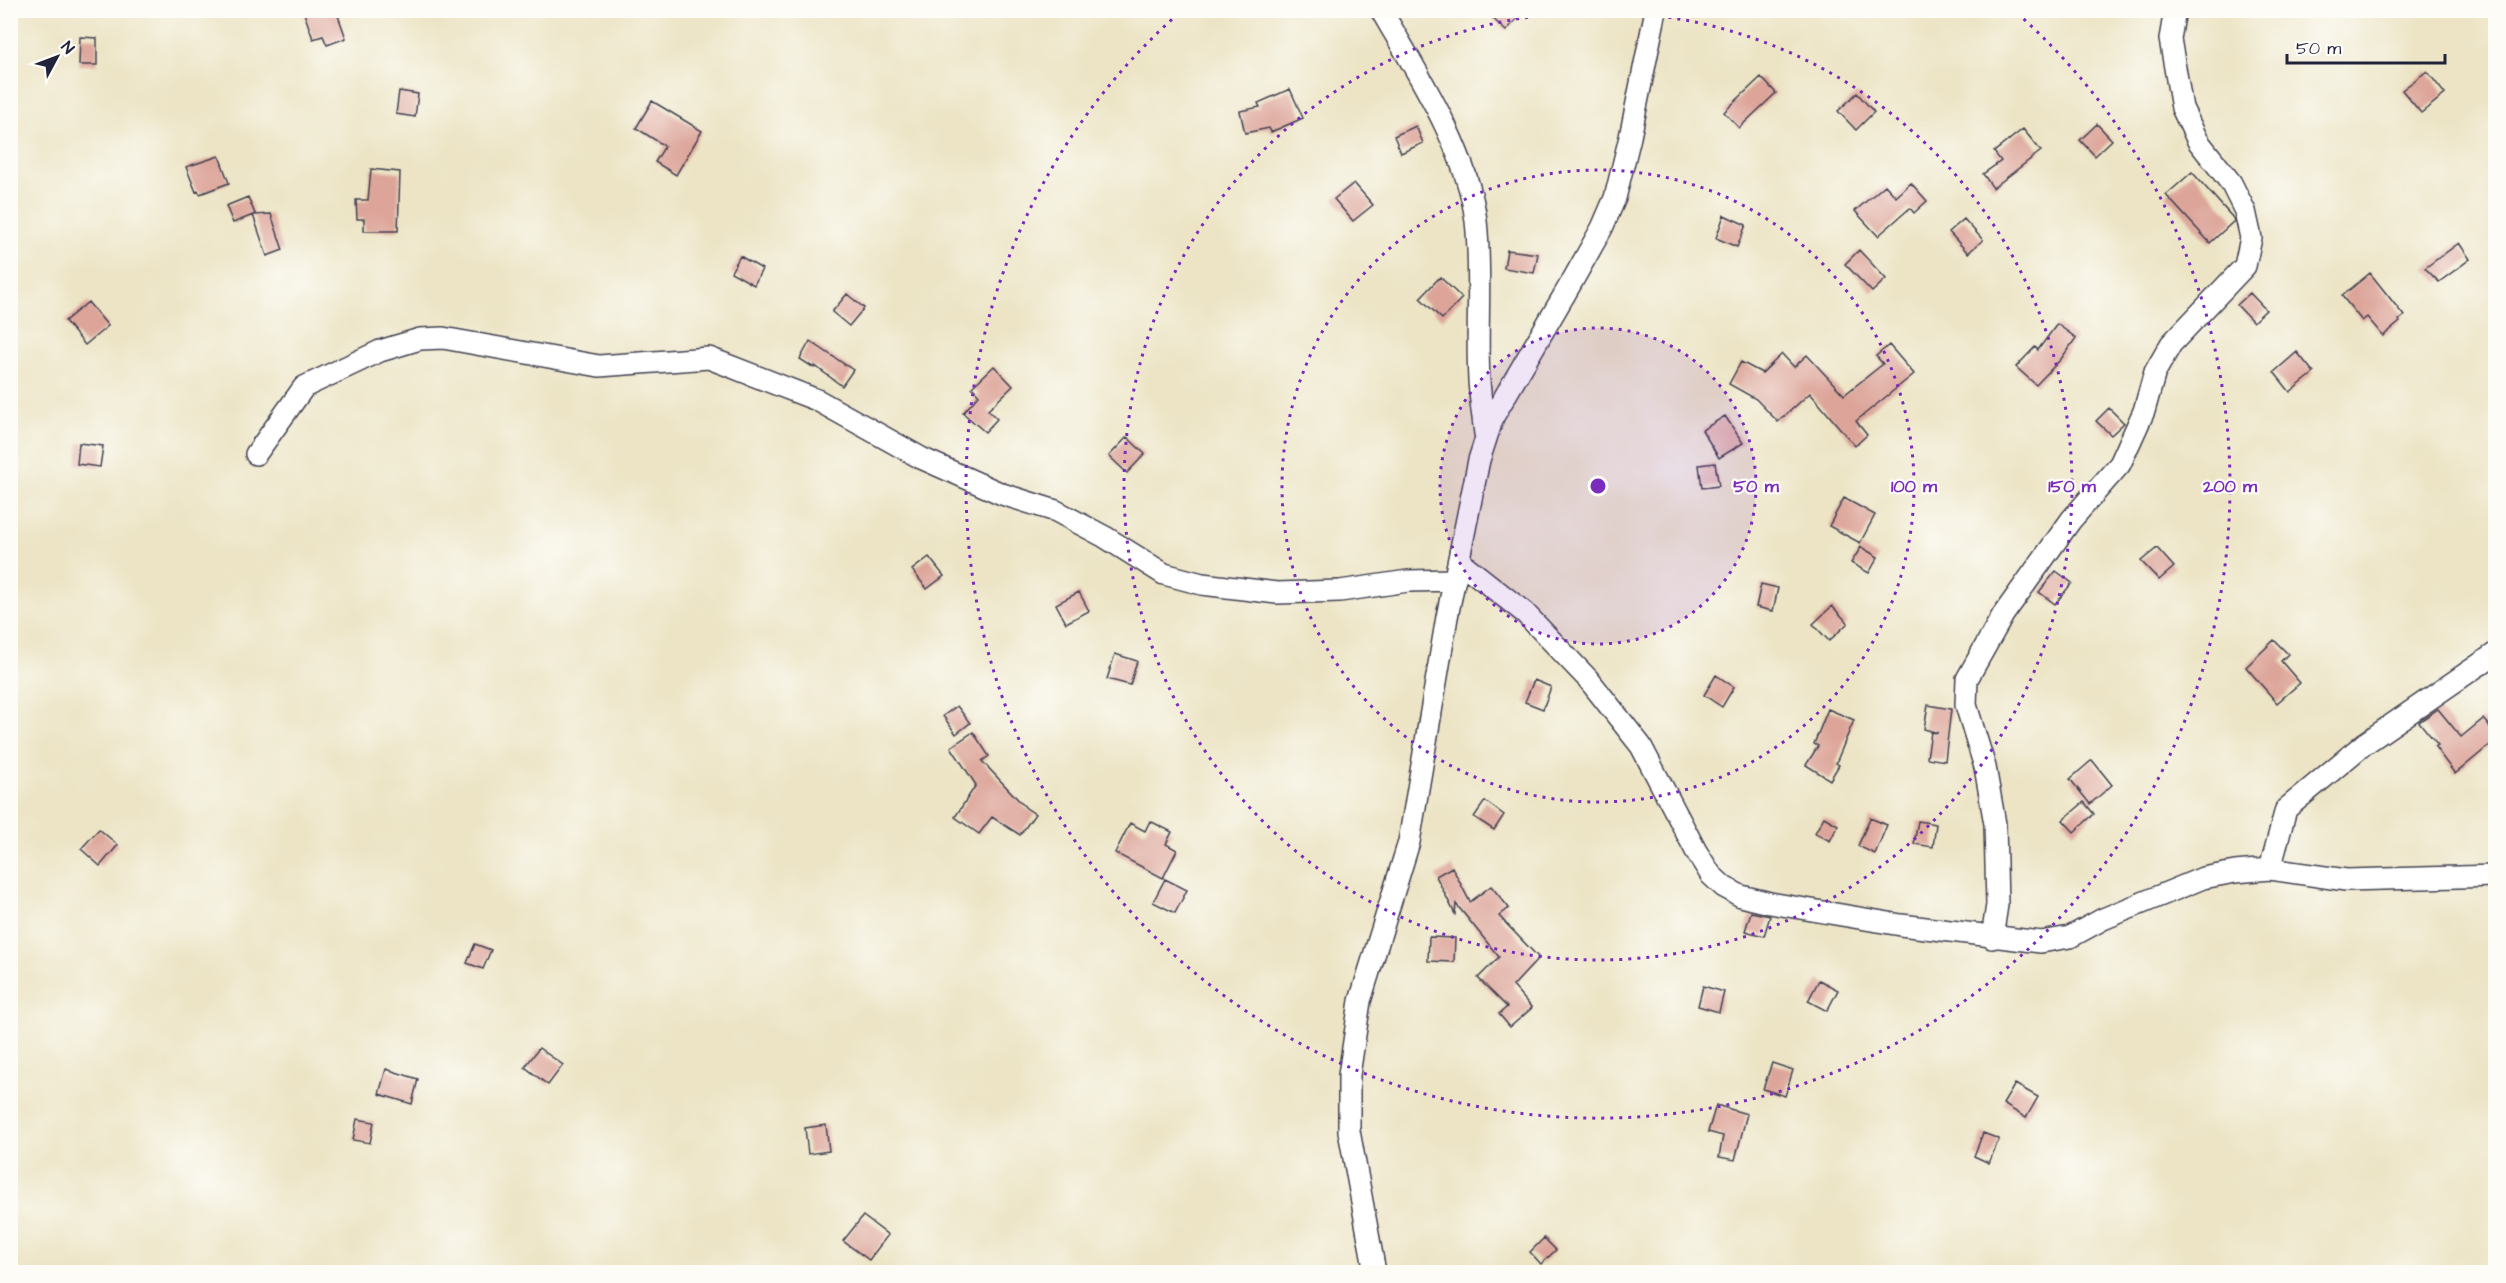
<svg xmlns="http://www.w3.org/2000/svg" width="2506" height="1283" viewBox="0 0 2506 1283" font-family="'Architects Daughter',sans-serif">
<rect width="100%" height="100%" fill="#fdfcf7"/>
<filter id="ink" filterUnits="userSpaceOnUse"><feTurbulence type="fractalNoise" baseFrequency=".0167" numOctaves="2"/><feDisplacementMap in="SourceGraphic" scale="12" xChannelSelector="R" yChannelSelector="G"/><feConvolveMatrix kernelMatrix="1 2 1 2 8 2 1 2 1" color-interpolation-filters="sRGB"/></filter>
<filter id="wash" filterUnits="userSpaceOnUse"><feTurbulence type="fractalNoise" baseFrequency=".008" numOctaves="4" result="noise"/><feDisplacementMap in="SourceGraphic" scale="24" xChannelSelector="R" yChannelSelector="G"/><feGaussianBlur stdDeviation="1.35" result="paint"/><feColorMatrix in="noise" values="0 0 0 0 0 0 0 0 0 0 0 0 0 0 0 0 0 1.4 0 .05"/><feComposite in="paint" operator="in"/></filter>
<g filter="url(#wash)">
<rect width="100%" height="100%" fill="#ece4c5"/>
<g id="blocks">
<path fill="#dda59a" d="M303,10H336L346,38L327,45L323,36L313,39Z
M1484,10H1525L1506,31Z
M80,37L97,38V65H79Z
M2427,71L2445,94L2421,113L2402,90Z
M1761,77L1776,93L1739,128L1724,112Z
M1290,89L1303,118L1271,132L1269,128L1245,133L1240,111L1260,107L1258,103Z
M399,91L418,94L415,117L396,114Z
M1857,93L1874,112L1856,130L1838,111Z
M652,101L702,131L676,175L655,162L665,146L636,128Z
M2097,124L2112,140L2095,156L2080,140Z
M1416,126L1423,143L1401,153L1394,136Z
M2023,129L2041,151L1993,188L1983,174L2001,161L1994,152Z
M219,156L229,183L200,194L198,191L196,192L186,167Z
M371,169L400,172L398,231H364V219H357L356,200H368Z
M2192,172L2233,218L2234,221L2210,243L2166,195Z
M1354,183L1373,205L1353,221L1334,199Z
M1911,183L1927,201L1914,213L1910,208L1878,236L1855,211L1885,185L1896,197Z
M248,197L255,214L253,215L271,214L283,250L267,256L253,215L233,223L226,206Z
M1724,215L1746,225L1737,247L1716,238Z
M1964,219L1983,240L1968,253L1949,232Z
M2459,243L2470,259L2439,282L2425,268Z
M1507,250L1538,254L1534,273L1504,268Z
M1859,250L1886,279L1872,292L1845,264Z
M740,256L762,269L754,285L731,272Z
M2370,273L2404,316L2399,320L2400,322L2383,336L2367,317L2362,321L2342,296Z
M1440,277L1462,298L1442,319L1420,298Z
M2250,293L2266,310L2253,322L2237,305Z
M847,294L864,308L849,326L832,312Z
M88,302L108,326L85,345L65,321Z
M2057,324L2076,338L2061,359L2036,385L2016,367L2035,347L2038,350Z
M810,341L853,370L842,386L815,366L814,368L800,359Z
M1889,345L1914,374L1856,421L1867,435L1855,446L1810,393L1778,422L1756,399L1729,384L1741,362L1762,373L1782,354L1794,367L1807,355L1844,395L1883,364L1876,356Z
M2297,352L2314,373L2290,392L2274,372Z
M994,366L1013,386L988,410L997,419L985,432L963,413L979,395L972,387Z
M2109,408L2124,423L2111,435L2096,421Z
M1725,416L1743,443L1719,458L1702,430Z
M1127,437L1145,454L1127,473L1109,456Z
M79,443L103,446L100,467L77,464Z
M1715,463L1719,486L1702,488L1699,465Z
M1844,498L1875,515L1860,543L1829,526Z
M1861,547L1878,557L1869,573L1851,563Z
M2157,548L2174,567L2159,580L2141,561Z
M929,557L944,576L927,589L912,570Z
M2056,571L2072,583L2055,604L2039,592Z
M1761,584L1778,588L1773,611L1756,607Z
M1079,592L1089,611L1066,623L1056,604Z
M1832,606L1848,623L1829,641L1813,624Z
M2274,640L2288,654L2281,661L2300,683L2277,703L2246,667Z
M1115,654L1137,661L1130,685L1107,679Z
M1716,675L1734,687L1722,707L1704,695Z
M1534,680L1551,687L1543,709L1525,702Z
M1928,705L1951,709L1945,761L1927,758L1931,732L1938,733L1924,729Z
M957,706L970,723L956,734L943,716Z
M1828,709L1854,720L1836,763L1839,765L1830,780L1806,765L1818,746L1814,744Z
M2438,709L2461,737L2483,719L2496,734V740L2455,774L2435,747L2438,745L2419,722Z
M973,732L989,756L982,761L1026,808L1035,814L1020,835L992,817L979,834L955,817L976,785L951,747Z
M2092,760L2112,785L2090,804L2070,779Z
M1485,801L1504,815L1494,830L1474,817Z
M2084,802L2094,814L2074,832L2063,820Z
M1824,817L1838,825L1830,841L1815,833Z
M1870,818L1887,825L1875,854L1858,846Z
M1150,821L1172,832L1166,844L1177,850L1163,878L1115,853L1130,823L1145,831Z
M1918,821L1936,824L1933,847L1914,844Z
M99,829L118,845L100,866L81,849Z
M1452,867L1470,902L1491,886L1509,908L1499,916L1539,958L1513,986L1532,1008L1510,1027L1499,1014L1507,1007L1478,978L1499,957L1456,904L1455,914L1436,876Z
M1165,879L1187,890L1175,913L1153,902Z
M1751,912L1770,916L1764,936L1745,931Z
M1429,937L1455,938L1454,962L1428,961Z
M475,944L491,950L483,969L467,963Z
M1819,980L1838,990L1827,1011L1808,1001Z
M1703,986L1724,992L1719,1012L1698,1006Z
M539,1048L563,1065L548,1085L525,1067Z
M1772,1063L1793,1070L1785,1096L1763,1089Z
M386,1069L418,1079L412,1104L379,1094Z
M2015,1084L2038,1097L2026,1118L2003,1104Z
M1716,1105L1747,1114L1735,1160L1719,1157L1723,1136L1708,1132Z
M357,1119L374,1122L370,1143L353,1140Z
M826,1125L829,1151L808,1154L805,1128Z
M1983,1133L1999,1139L1989,1163L1974,1156Z
M863,1216L888,1235L869,1260L843,1241Z
M1544,1238L1556,1250L1541,1264L1530,1252Z"/>
</g>
</g>
<g filter="url(#ink)">
<use href="#blocks" fill-opacity="0" stroke="#403f50" stroke-width="1.5"/>
<g fill="none" stroke-linecap="round" stroke-linejoin="round">
<defs>
<path id="minor" d="M1381,10C1416,71 1468,151 1476,221C1482,274 1476,327 1479,380C1480,398 1483,416 1485,434
M256,454L304,387L380,351L420,339L443,338L599,366L709,358L817,400L921,458L1002,494L1056,511L1105,537L1164,574L1202,584L1277,593L1340,591L1408,581L1455,580
M1459,561L1525,613L1589,680L1641,746L1696,851L1711,875L1724,887L1741,896L1770,903L1901,925L2041,942L2070,937L2103,919L2203,878L2235,872L2270,869L2346,880L2496,876
M2270,869L2286,809L2364,744L2496,653
M1992,938L1997,905L1995,824L1985,767L1966,705L1967,679L2003,615L2071,520L2120,464L2144,411L2155,372L2171,344L2245,266L2251,238L2245,211L2231,183L2198,141L2182,108L2170,39L2175,10
M1375,1272L1349,1131V1075L1360,1001L1409,842L1447,617L1479,460L1493,417L1570,285L1602,228L1615,198L1630,137L1656,10"/>
</defs>
<use href="#minor" stroke="#403f50" stroke-width="24"/>
<use href="#minor" stroke="#fff" stroke-width="21"/>
</g>
</g>
<circle cx="1598" cy="486" r="158" fill="#7b2cbf" fill-opacity=".12"/>
<g fill="none" stroke="#7b2cbf" stroke-width="3" stroke-dasharray="3 6">
<circle cx="1598" cy="486" r="158"/>
<circle cx="1598" cy="486" r="316"/>
<circle cx="1598" cy="486" r="474"/>
<path d="M2017 13A632 632 0 1 1 1179 13"/>
</g>
<circle cx="1598" cy="486" r="9" fill="#7b2cbf" stroke="#fdfcf7" stroke-width="3"/>
<g font-size="18" text-anchor="middle" font-weight="bold" fill="#7b2cbf" stroke="#fdfcf7" stroke-width="4.5" stroke-linejoin="round" paint-order="stroke">
<text x="1756" y="492">50 m</text>
<text x="1914" y="492">100 m</text>
<text x="2072" y="492">150 m</text>
<text x="2230" y="492">200 m</text>
</g>
<rect width="2506" height="1283" fill="none" stroke="#fdfcf7" stroke-width="36"/>
<g transform="translate(57 57) rotate(49)" stroke="#fdfcf7" stroke-width="4.5" paint-order="stroke">
<path d="M0-4.5L10 22L0 15L-10 22Z" fill="#22223b"/>
<text y="-9" font-size="16" font-weight="bold" text-anchor="middle" fill="#22223b">N</text>
</g>
<path d="M2287 54v9h158v-9" fill="none" stroke="#22223b" stroke-width="3"/>
<text x="2296" y="54" font-size="18" fill="#22223b" stroke="#fdfcf7" stroke-width="4.5" paint-order="stroke">50 m</text>
</svg>
